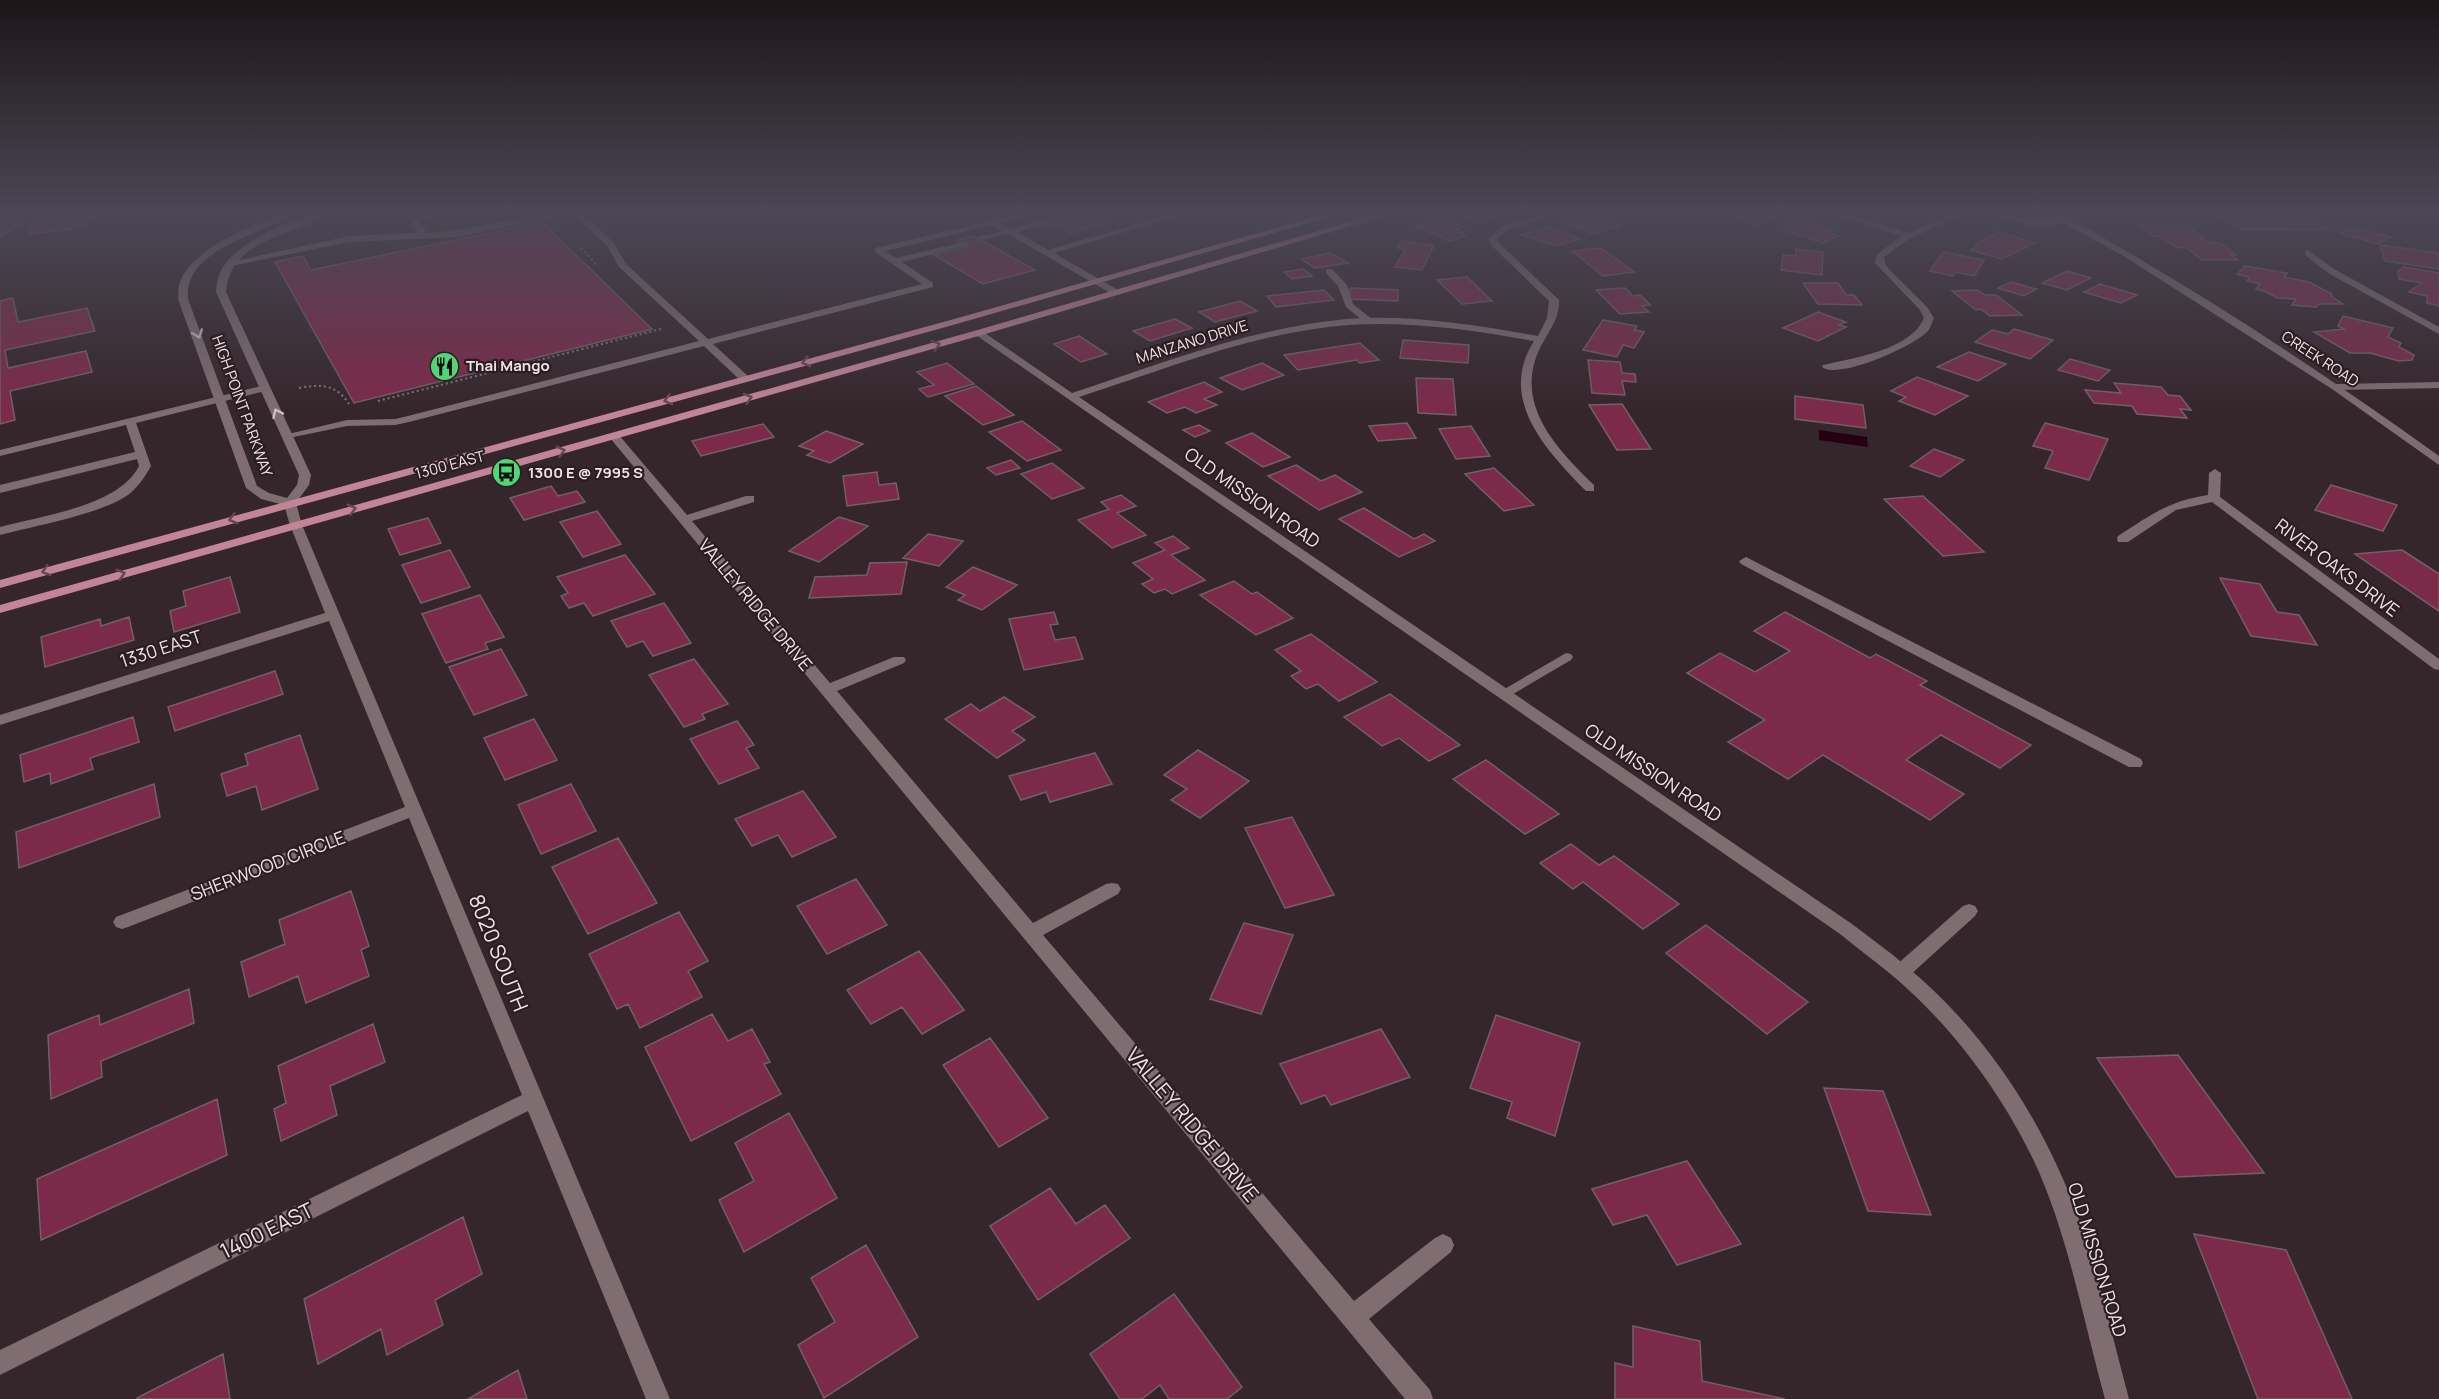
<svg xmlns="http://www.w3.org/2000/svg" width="2439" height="1399" viewBox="0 0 2439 1399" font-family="Manrope,sans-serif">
<rect width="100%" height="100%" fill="#35262b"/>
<path fill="#260010" d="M1819,430L1867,437L1868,447L1819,440Z"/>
<path fill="#7c2a4a" stroke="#726065" stroke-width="1.5" d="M75,215H97L98,218L87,220V224L72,227V229L30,234V225Z
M1084,215H1098L1111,222L1070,233L1052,224Z
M1462,215H1499L1477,222L1461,216Z
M1577,215H1592L1620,226L1594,234L1559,221Z
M1730,215H1773L1778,217L1758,225Z
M2239,215H2296L2302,219H2310L2328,230L2240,229L2222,217L2243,218Z
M1796,218L1833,229L1826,232L1839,236L1823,243L1783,230L1792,227L1782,224Z
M1442,219L1462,227L1457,229L1464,232L1459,233L1466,236L1450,241L1416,227Z
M23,222L0,236V223Z
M542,222L652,329L354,403L275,262L303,256L311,270Z
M2139,225L2189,227L2204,237H2199L2207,242L2221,243L2237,255L2230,254L2238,260H2202L2187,248L2176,247L2159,236H2152Z
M1549,227L1580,239L1556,246L1521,235Z
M2351,227L2391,237L2378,244L2339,233Z
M1998,232L2035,243L2002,259L1970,250L1980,245L1975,244Z
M974,236L1035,270L983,284L934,255L969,246L958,240Z
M1401,241L1434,245L1422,270L1395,267L1405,249L1398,248Z
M2380,245L2439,253V269L2385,261Z
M1601,248L1634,272L1603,276L1572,251Z
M1796,249L1823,252L1822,275L1781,270L1783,255L1796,256Z
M1943,252L1984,260L1974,276L1956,272L1953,276L1930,271Z
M1330,253L1349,263L1315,268L1301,259Z
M2245,266L2287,273L2284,277L2309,282L2332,294L2331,296L2343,304H2319L2316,307L2292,305L2296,299L2277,298L2267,292L2256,289L2260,284L2247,281L2250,277L2237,274Z
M2404,267L2439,273V306L2427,303V296L2409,292L2422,283L2399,279L2398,271Z
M1304,269L1312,276L1292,279L1284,272Z
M2067,271L2091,278L2067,290L2042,283Z
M1467,277L1492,301L1462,304L1437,280Z
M2011,282L2036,289L2024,296L1998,288Z
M1803,283H1838L1846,295H1854L1862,305L1818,304Z
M2100,284L2137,295L2121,303L2084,292Z
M1350,288L1398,290V301L1349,299Z
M1625,288L1633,296L1640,295L1650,305L1642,306L1649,312L1620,314L1596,290Z
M1324,290L1334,300L1276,307L1267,296Z
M1978,290L1985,295H1996L2022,315L1990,316L1981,309L1976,310L1952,291Z
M13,298L18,322L87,308L95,331L5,350L8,368L86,351L92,372L10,391L15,420L0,424V301Z
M1240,301L1257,311L1215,322L1199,312Z
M1818,312L1846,322L1839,325L1846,327L1818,341L1783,328Z
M2343,316L2393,328L2388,337L2401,343L2399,347L2414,355L2412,360L2399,361L2370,353H2350L2314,332L2344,329L2338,326Z
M1175,319L1192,328L1150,341L1133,331Z
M1603,320L1637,326L1635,330L1644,332L1634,348L1623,345L1617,357L1583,350Z
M2014,329L2053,340L2030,359L1975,342L1992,330L2008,334Z
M1079,336L1107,354L1081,362L1054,344Z
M1403,340L1469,345L1468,363L1400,358Z
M1360,343L1379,360L1360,363L1356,360L1298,370L1284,355Z
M1969,352L2006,364L1978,381L1937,367Z
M2070,359L2110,370L2098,381L2058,370Z
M1588,360L1620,362L1622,373L1635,374L1636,382L1622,381L1625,395L1592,393Z
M947,363L974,384L928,397L919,389L934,385L917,372Z
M1262,363L1284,375L1242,390L1220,378Z
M1917,377L1968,396L1935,415L1899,401L1906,397L1891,391Z
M1416,378L1453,379L1456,415L1418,413Z
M1204,382L1222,392L1204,399L1217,405L1196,413L1185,407L1167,413L1148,402Z
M2114,383L2161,387L2168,395L2180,396L2191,410L2180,409L2187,418L2137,414L2132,406L2094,403L2085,390L2121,393Z
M976,386L1014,415L983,425L945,396Z
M1795,396L1863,405L1866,428L1795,419Z
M1622,404L1651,449L1617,450L1589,405Z
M1022,421L1061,450L1027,461L989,432Z
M1407,423L1416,438L1378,441L1369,426Z
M2045,423L2108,439L2089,480L2045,468L2053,451L2033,446Z
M763,424L774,437L701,456L692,441Z
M1199,425L1210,431L1195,437L1183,430Z
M1471,426L1490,456L1456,459L1439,429Z
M826,431L863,444L830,463L807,455L814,451L799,446Z
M1252,433L1290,457L1263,467L1226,443Z
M1934,449L1964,460L1940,477L1910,466Z
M1011,460L1020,468L996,475L987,468Z
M1052,463L1084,488L1052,499L1021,474Z
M1296,465L1321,481L1335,475L1362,492L1319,510L1268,476Z
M1494,468L1534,505L1504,511L1465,474Z
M877,472L879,485L896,483L899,499L847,506L843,476Z
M2331,485L2397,505L2383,531L2315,510Z
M551,486L558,496L577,491L585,502L524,520L510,498Z
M1121,495L1136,506L1117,513L1146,535L1112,548L1078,520L1109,509L1101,502Z
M1923,496L1984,552L1943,556L1884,499Z
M1364,508L1414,539L1424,534L1435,541L1399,557L1339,519Z
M597,511L621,544L583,557L560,522Z
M839,517L868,526L819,562L789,551Z
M428,518L441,543L400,555L388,529Z
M928,534L963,541L939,566L903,558Z
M1173,536L1189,548L1171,555L1205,580L1172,594L1165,589L1154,593L1142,584L1153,579L1133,563L1165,550L1155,543Z
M450,550L470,587L421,603L402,565Z
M2402,550L2439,574V611L2355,554Z
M625,555L655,594L593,616L584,603L569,608L561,596L568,593L557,577Z
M907,562L901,594L809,598L815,577L867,575L870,563Z
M973,567L1017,585L982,610L958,600L965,595L946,587Z
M230,577L240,612L174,632L170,611L186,606L183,591Z
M2220,578L2260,584L2277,612L2299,615L2317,645L2251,636Z
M1234,581L1252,594L1257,592L1293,618L1256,635L1200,595Z
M480,595L504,637L485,643L488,649L446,663L422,614Z
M664,603L691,643L653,656L643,641L627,647L611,621Z
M1054,612L1058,624L1050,625L1055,640L1075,637L1083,659L1024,670L1009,619Z
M1785,612L1870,658L1876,654L1927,681L1920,685L2031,745L2000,768L1941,735L1906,760L1964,794L1930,820L1823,755L1788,779L1728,742L1765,720L1687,673L1720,653L1755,672L1790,651L1754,631Z
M129,617L134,640L45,667L41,637L100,619L101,626Z
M1311,634L1377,682L1339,701L1318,684L1306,689L1291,676L1301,671L1275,650Z
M501,649L527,695L474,715L449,667Z
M694,659L728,704L702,714L705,719L684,727L649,675Z
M275,671L283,694L175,731L168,707Z
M1390,694L1460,745L1429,761L1399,738L1382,746L1344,717Z
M1004,697L1035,717L1012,731L1025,740L997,758L945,719L971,704L980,711Z
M133,717L139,742L90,758L93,769L51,784L50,773L24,782L20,755Z
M534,719L557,760L505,780L484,738Z
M737,721L754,745L746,748L759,768L719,784L690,739Z
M300,735L318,789L262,810L256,786L227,796L221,774L248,765L245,754Z
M1198,750L1249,781L1200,818L1171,800L1187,789L1164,775Z
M1095,753L1112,784L1050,802L1046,792L1021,800L1009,776Z
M1486,760L1559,814L1525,834L1453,779Z
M154,784L160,817L19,868L16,832Z
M571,784L596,831L541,854L518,805Z
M803,791L836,837L792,857L778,835L752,846L735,819Z
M1292,817L1334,895L1285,908L1245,828Z
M618,838L657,903L588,934L552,867Z
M1571,844L1599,865L1614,856L1679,904L1643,929L1583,882L1573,889L1540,863Z
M856,879L887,925L827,954L797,906Z
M351,891L369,946L361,950L369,976L306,1003L298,976L249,997L241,962L285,944L279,920Z
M679,912L708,961L688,971L702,997L640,1028L628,1004L617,1009L589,954Z
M1244,923L1293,935L1261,1014L1210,999Z
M1706,925L1808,1002L1767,1034L1666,953Z
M919,951L964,1010L922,1034L902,1007L871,1024L847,990Z
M189,989L194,1023L101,1061L102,1077L51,1099L48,1035L99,1015L100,1025Z
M712,1014L728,1041L752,1029L770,1062L764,1064L781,1094L691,1141L645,1047Z
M1496,1015L1580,1043L1555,1136L1507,1118L1512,1102L1470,1088Z
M373,1024L385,1062L330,1086L337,1115L281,1141L274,1109L286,1103L278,1066Z
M1381,1029L1410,1077L1331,1105L1325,1095L1301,1104L1280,1064Z
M990,1038L1048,1118L999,1147L943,1065Z
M2178,1055L2264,1173L2176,1177L2097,1058Z
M1824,1088L1883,1091L1931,1215L1868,1211Z
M217,1099L227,1155L41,1240L37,1179Z
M789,1113L837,1198L744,1252L719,1200L754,1181L735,1143Z
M1687,1161L1741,1244L1677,1265L1647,1215L1613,1225L1592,1189Z
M1050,1188L1076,1224L1105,1205L1130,1238L1038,1300L990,1226Z
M463,1217L482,1274L435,1300L443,1325L387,1355L381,1329L318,1364L304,1299Z
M2194,1234L2286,1250L2352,1399H2258Z
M866,1245L918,1337L824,1398L798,1345L835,1322L811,1278Z
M1174,1294L1242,1387L1227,1399H1169L1160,1385L1142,1399H1120L1090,1354Z
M1633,1326L1700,1341L1702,1381L1785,1399H1615V1363L1633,1367Z
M223,1354L230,1399H137V1398Z
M518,1370L527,1399H468Z"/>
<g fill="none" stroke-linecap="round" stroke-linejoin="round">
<path stroke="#83767a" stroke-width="2" stroke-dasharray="2 3" stroke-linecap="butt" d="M581,248L596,264
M299,388C321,384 336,384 349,404
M378,401L661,329"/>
<path fill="#7f6d72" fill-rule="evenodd" d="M423,215H440L419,221L426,230L424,233C471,231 517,215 563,215L458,237L349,242L231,266L226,263L349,236L414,233L417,230L410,220Z
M575,215H584L614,243L626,264L708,339L922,284L875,252V248L986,222V218C999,218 1013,215 1028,215L1001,223L1010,229L1063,215H1079L1017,232L1048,250L1167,215H1182L1054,253L1120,291V295H1114L1008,234L977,241V237L1002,231L992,225L885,251L896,258L968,241V245L902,262L933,283V287L713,344L749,377V381H741L704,346L409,422L395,425L347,426L284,439V435L347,420L395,419L408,416L699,341L619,267L607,246Z
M1326,269H1332L1347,285L1353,304L1373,320V324H1367L1346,307L1338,286L1326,273Z
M265,385L270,388L269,390L136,423L151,466C145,477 138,487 128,495C101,514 34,526 0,535V527C41,516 119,506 139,466L137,459L0,493V485L135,452L126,425L0,456V450Z
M1746,557L2141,759L2143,763L2141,767H2129L1741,564L1739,561Z
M1566,653L1571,654L1573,657L1571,660L1508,697L1503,699L1496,694Z
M1969,904L1975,906L1978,911L1975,916L1908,977L1901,979L1894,977L1892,972L1894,967L1963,906Z"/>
<path fill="#7f6d72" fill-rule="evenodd" d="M1538,215L1541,216V220L1510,229L1497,238L1499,243L1559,300C1560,318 1549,331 1541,346C1512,403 1556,448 1594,485V491H1586C1546,450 1497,399 1534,341C1473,330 1410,321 1348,325C1255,332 1167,369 1079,397L1852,924C1870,938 1889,951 1906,966C1986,1032 2044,1122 2079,1219C2099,1277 2113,1339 2129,1399H2105C2084,1323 2067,1230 2033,1159C2000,1091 1951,1025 1893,976C1876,962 1857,948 1840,934L973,333L982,331L1072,393C1162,363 1251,328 1346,319C1410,314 1475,325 1538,336L1547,318L1549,301L1492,246L1489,238L1504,225Z
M1835,215H1850L1909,233L1949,215H1961L1909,239L1884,257L1885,263L1888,268L1927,307L1934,318C1932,322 1931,327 1928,331C1914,346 1839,380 1822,367L1823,365C1853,358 1911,350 1924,318L1920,310L1875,263L1877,254L1902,236Z
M2308,250L2334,269L2439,327V334L2328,273L2305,255V251Z
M2439,382V388L2336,390L2331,387L2336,384Z
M614,433L618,434L687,515L746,496H754V502L692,521L830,683L894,657H904L906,660L904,663L837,691L1033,923L1106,884L1112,883L1118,884L1121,889L1118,894L1043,935L1354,1301L1435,1238L1443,1234L1451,1238L1454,1245L1451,1252L1369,1319L1430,1390L1433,1399H1405L610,438L608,436Z
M2215,469L2221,473L2220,497L2439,659V670L2434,669L2212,502L2176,510L2128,542H2118L2117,539L2118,536C2151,515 2168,501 2208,495L2209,473Z
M296,521L302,525L670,1399H646L528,1111L0,1375V1350L522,1095L409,818L128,927L122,929L116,927L113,922L116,917L405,807L329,621L0,725V715L325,613L290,525Z"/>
<path fill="#7f6d72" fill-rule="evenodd" d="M279,215H292C264,233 198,246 189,285C187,289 188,294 188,299L257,486L269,493L287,498L297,485L299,475L216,292C217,280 219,271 227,261C247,239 296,215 325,215C289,238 230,239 226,292L311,475L309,485L296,503L302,525L296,529L290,525L284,505L261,499L246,488L178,299C179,294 178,289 179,285C188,251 249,226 279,215Z
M1994,215C2015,215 2035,219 2057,219L2052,215H2063C2193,287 2318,369 2439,456V465L2332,389L2122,255L2065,224L2030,225Z"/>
<path fill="#c28598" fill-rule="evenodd" d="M1321,215H1336L953,325L0,588V580L947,321Z
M1373,215H1388L982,335L0,613V605L974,331Z"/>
</g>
<defs><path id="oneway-chevron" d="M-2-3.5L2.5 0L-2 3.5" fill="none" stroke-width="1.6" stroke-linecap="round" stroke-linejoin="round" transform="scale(1.5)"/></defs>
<g stroke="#cdc0c3">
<use href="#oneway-chevron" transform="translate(198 334) rotate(69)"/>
<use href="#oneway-chevron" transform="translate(277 413) rotate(-115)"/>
</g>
<g stroke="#674751">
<use href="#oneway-chevron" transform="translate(936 345) rotate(-16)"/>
<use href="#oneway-chevron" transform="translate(806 362) rotate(165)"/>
<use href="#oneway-chevron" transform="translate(748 398) rotate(-16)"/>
<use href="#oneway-chevron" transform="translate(668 400) rotate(165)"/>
<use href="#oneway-chevron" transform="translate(561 451) rotate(-15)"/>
<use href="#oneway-chevron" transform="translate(352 509) rotate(-15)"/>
<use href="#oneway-chevron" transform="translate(233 519) rotate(164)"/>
<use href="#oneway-chevron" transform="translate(46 571) rotate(164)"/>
<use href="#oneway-chevron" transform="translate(121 574) rotate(-16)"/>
</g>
<linearGradient id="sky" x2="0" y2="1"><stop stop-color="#1d1518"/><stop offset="0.52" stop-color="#4b4755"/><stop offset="1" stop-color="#4b4755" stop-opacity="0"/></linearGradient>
<rect width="2439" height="411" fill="url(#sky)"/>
<defs>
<symbol id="restaurant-disc" viewBox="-11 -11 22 22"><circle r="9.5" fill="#50d674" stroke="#2b1d21"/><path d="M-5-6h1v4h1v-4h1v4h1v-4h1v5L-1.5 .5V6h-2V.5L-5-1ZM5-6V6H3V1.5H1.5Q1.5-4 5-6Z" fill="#111"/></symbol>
<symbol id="bus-disc" viewBox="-11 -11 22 22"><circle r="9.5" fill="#50d674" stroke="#2b1d21"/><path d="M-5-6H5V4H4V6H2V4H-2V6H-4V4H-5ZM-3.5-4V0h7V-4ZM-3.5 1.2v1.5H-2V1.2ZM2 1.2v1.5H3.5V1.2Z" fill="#111"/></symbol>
</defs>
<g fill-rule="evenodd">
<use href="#restaurant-disc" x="428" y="350" width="33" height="33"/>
<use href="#bus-disc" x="490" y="456" width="33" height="33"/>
</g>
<g text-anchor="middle" stroke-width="4.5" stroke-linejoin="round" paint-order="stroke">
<g font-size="15" fill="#eee3e6" stroke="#2b1d21">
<text transform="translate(1192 342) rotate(-17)" y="5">MANZANO DRIVE</text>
<text transform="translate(2320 359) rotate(33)" y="5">CREEK ROAD</text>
<text transform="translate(242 406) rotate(70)" y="5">HIGH POINT PARKWAY</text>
<text transform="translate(450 465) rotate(-15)" y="5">1300 EAST</text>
</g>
<g font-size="15" font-weight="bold" fill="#eee3e6" stroke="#2b1d21" text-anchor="start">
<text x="466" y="371">Thai Mango</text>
<text x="528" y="478">1300 E @ 7995 S</text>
</g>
<g font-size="18" fill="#eee3e6" stroke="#2b1d21">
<text transform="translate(1252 498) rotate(35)" y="6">OLD MISSION ROAD</text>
<text transform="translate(2337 568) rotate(37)" y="6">RIVER OAKS DRIVE</text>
<text transform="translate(755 605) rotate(50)" y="6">VALLEY RIDGE DRIVE</text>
<text transform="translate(161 649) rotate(-18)" y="6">1330 EAST</text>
<text transform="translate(1653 773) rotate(34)" y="6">OLD MISSION ROAD</text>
<text transform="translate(268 866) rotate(-21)" y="6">SHERWOOD CIRCLE</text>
<text transform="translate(2097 1260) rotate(73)" y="6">OLD MISSION ROAD</text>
</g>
<g font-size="21" fill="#eee3e6" stroke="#2b1d21">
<text transform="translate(498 953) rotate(68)" y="7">8020 SOUTH</text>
<text transform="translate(1192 1125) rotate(50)" y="7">VALLEY RIDGE DRIVE</text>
<text transform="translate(267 1231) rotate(-26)" y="7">1400 EAST</text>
</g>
</g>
</svg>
